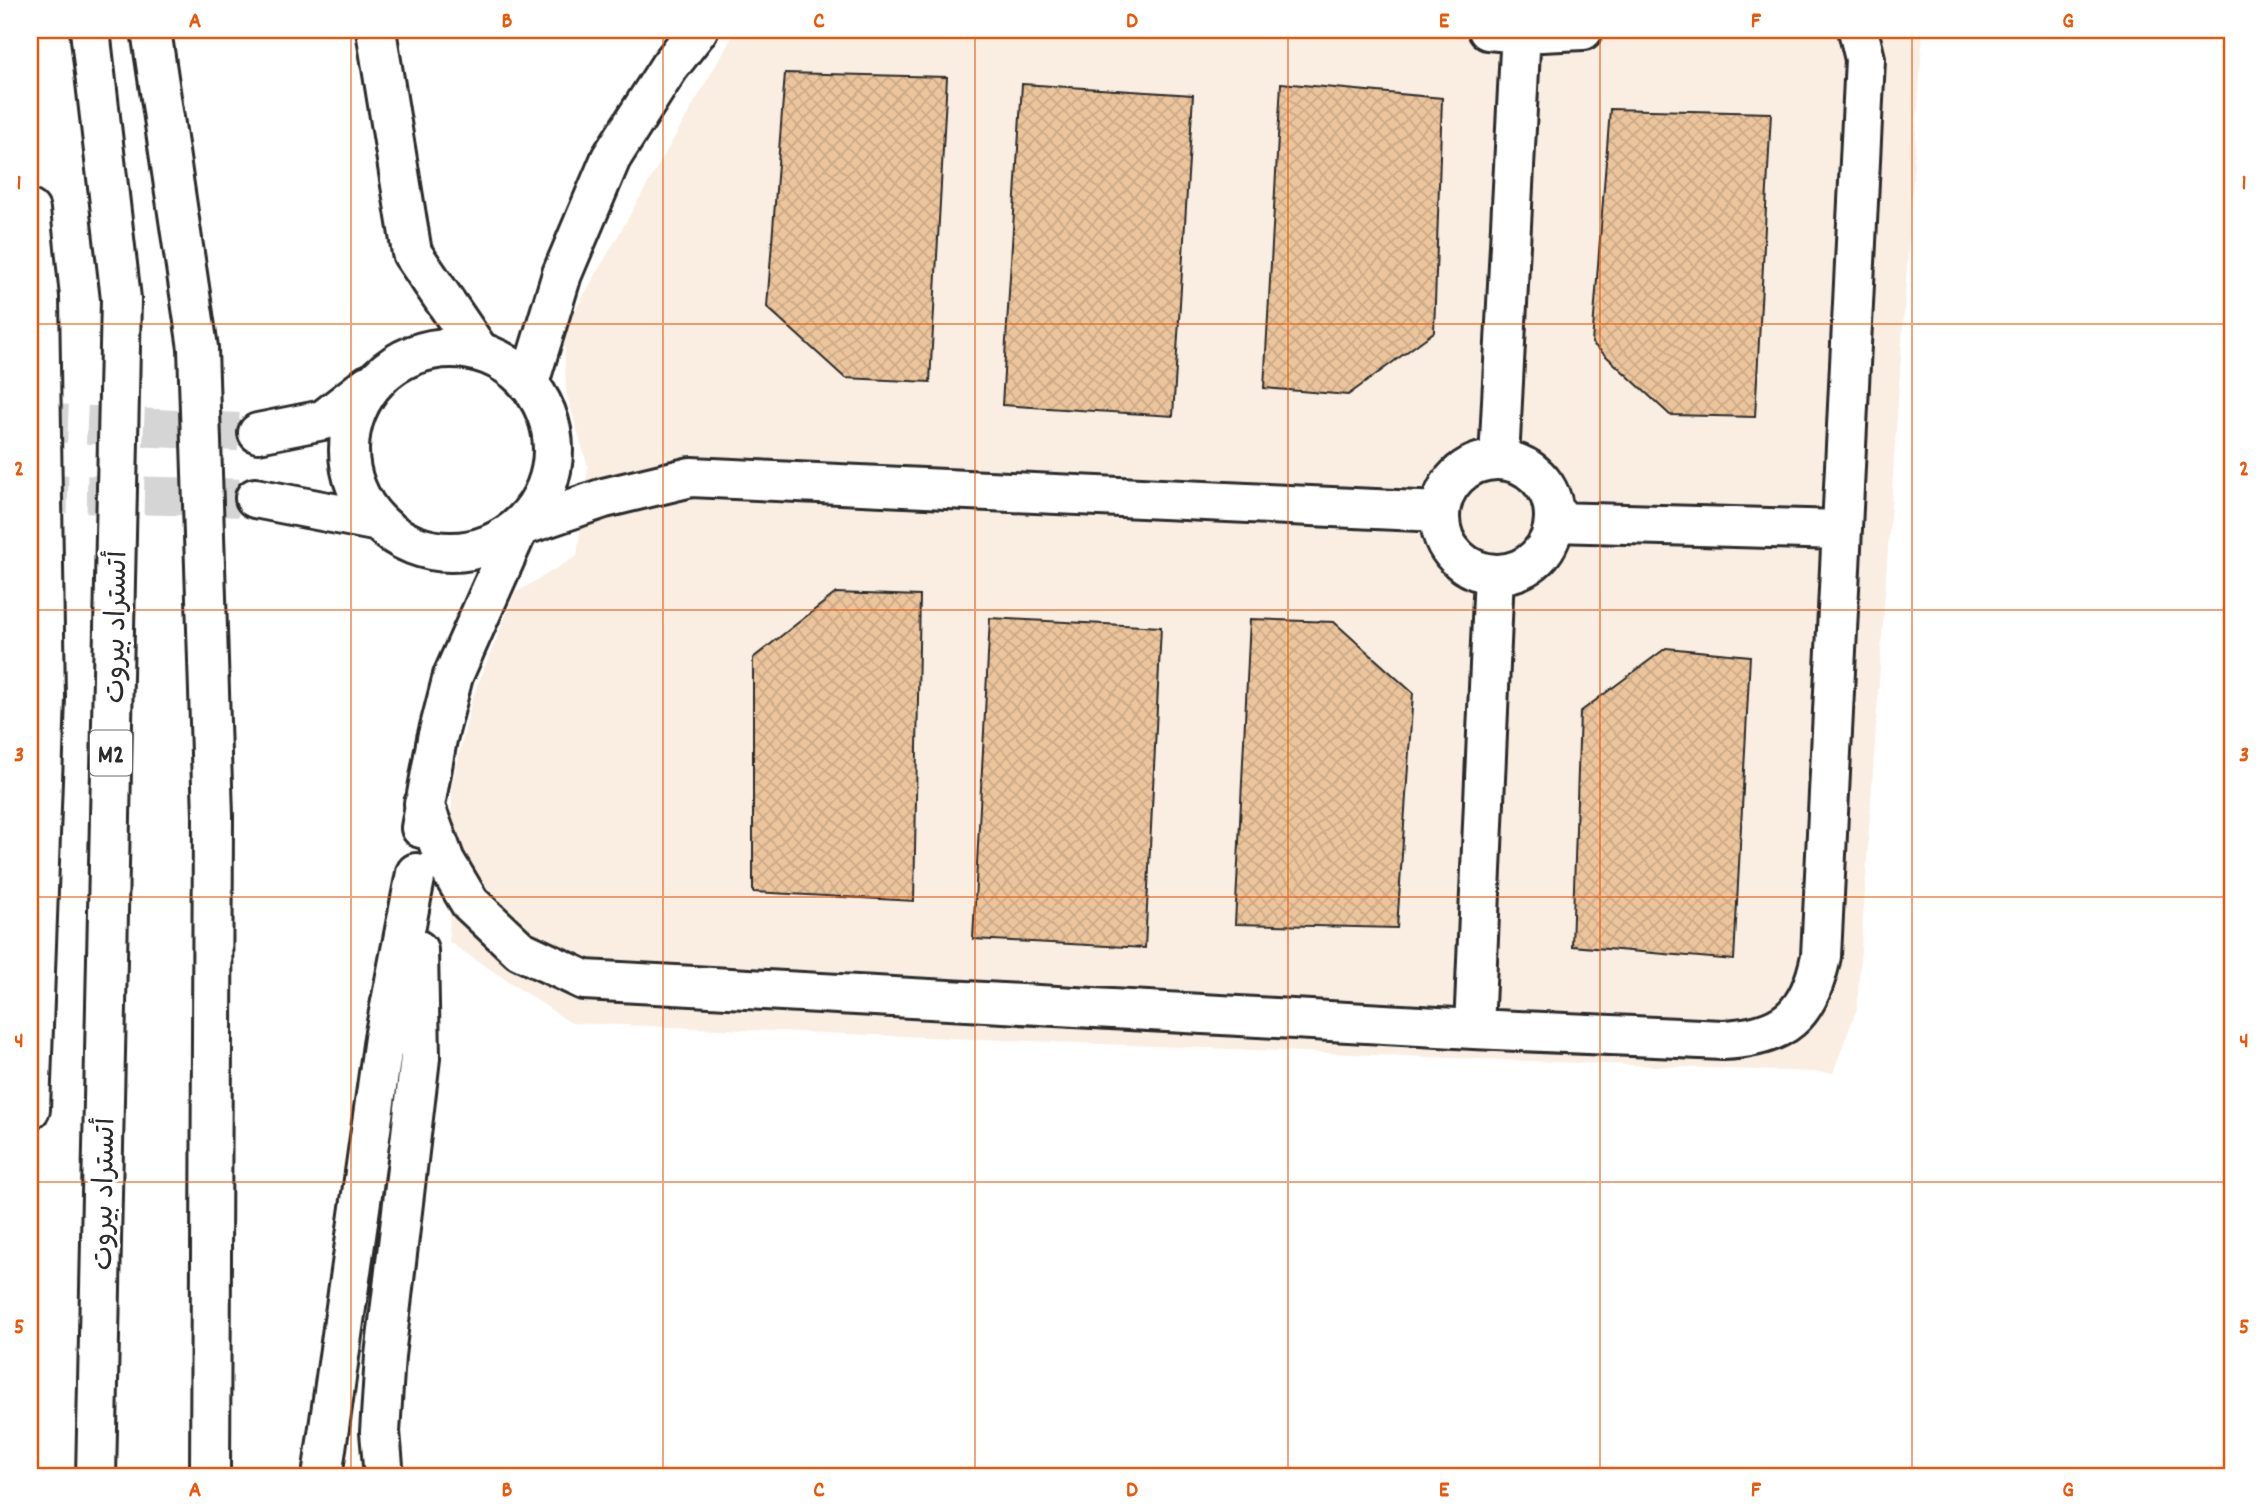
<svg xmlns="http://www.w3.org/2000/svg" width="2263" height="1507" viewBox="0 0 2263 1507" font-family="Dekko,'Playpen Sans Arabic',sans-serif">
<defs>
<pattern id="building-cross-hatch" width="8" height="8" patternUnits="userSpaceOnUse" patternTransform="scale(1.75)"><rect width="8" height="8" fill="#ecc59c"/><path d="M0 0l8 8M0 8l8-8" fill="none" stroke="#cba987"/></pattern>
</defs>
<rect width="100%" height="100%" fill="#fff"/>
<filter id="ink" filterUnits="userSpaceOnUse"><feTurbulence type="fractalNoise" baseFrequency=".0143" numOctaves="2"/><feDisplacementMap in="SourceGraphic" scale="14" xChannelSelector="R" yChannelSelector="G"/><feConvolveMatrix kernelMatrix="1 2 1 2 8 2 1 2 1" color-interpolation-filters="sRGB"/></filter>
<g filter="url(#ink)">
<path fill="#f9eee1" d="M736,30H1923L1857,1008L1833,1073L571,1023L449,942L452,785L472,699L515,593L577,556L588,467L566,392L564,330Z"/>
<path fill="url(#building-cross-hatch)" stroke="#2b2b2b" stroke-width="2" d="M785,73L947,77L930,382L845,378L767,307Z
M1281,83L1442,98L1434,332L1348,395L1264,388Z
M1022,84L1193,95L1173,416L1002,405Z
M1610,109L1771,113L1755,417L1670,415L1592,343Z
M836,593L920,596L914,901L753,892V658Z
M990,618L1161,627L1145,948L973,939Z
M1250,619L1334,622L1413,693L1397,928L1235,924Z
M1666,648L1750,656L1734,960L1572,946L1580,712Z"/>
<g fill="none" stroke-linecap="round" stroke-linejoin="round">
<path stroke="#d5d5d5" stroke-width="38" stroke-dasharray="38 19" stroke-linecap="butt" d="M30,422L258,433
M30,493L255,498"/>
<defs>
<path id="minor" d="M1488,30L1521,33L1583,30
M349 450a102 102 0 1 1 204 0a102 102 0 1 1-204 0Z
M529,383L562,274L611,158L669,67L698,30
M258,433L323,420L368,385
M1499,460L1521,30
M1440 517a57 57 0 1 1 114 0a57 57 0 1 1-114 0Z
M255,498L379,522
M1554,522L1842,530
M424,804L445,861L470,903L520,950L584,980L1474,1029L1723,1040C1784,1037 1809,1016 1821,956L1865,59L1858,30
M421,828L437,739L453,676L519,527L604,498L691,477L1440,512
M1474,1029L1494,574"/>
<path id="motorway" d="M90,30L121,299L96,1477
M151,30L198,348L213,816L210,1477
M376,30L412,253L479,351
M30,210L39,298L45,698L30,1109
M322,1477L384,1038L416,873
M384,1477L380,1432L385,1356L420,1058L418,950"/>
</defs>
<use href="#minor" stroke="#2b2b2b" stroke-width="44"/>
<use href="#motorway" stroke="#2b2b2b" stroke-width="44"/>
<use href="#minor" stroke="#fff" stroke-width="38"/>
<use href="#motorway" stroke="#fff" stroke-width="38"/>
</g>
</g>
<path fill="none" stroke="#e8590c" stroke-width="2" stroke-opacity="0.55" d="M351,30V1477M663,30V1477M975,30V1477M1288,30V1477M1600,30V1477M1912,30V1477M30,324H2233M30,610H2233M30,897H2233M30,1182H2233"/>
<g text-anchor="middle" stroke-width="6" stroke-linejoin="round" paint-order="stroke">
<rect fill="#fff" stroke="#6b6b6b" stroke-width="2" x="90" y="730.5" width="42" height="45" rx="5"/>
<g font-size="26" font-weight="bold" fill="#2b2b2b">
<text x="111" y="762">M2</text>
</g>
<g font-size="28" fill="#2b2b2b" stroke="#fff">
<text transform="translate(114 627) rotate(-89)" y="10">أتستراد بيروت</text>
<text transform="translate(102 1194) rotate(-89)" y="10">أتستراد بيروت</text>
</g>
</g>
<rect width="2263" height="1507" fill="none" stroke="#fff" stroke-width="77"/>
<rect x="38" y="38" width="2186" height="1430" fill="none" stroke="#e8590c" stroke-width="2.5"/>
<g font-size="23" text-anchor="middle" font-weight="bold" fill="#e8590c">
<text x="195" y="27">A</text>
<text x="507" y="27">B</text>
<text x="819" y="27">C</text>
<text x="1132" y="27">D</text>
<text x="1444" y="27">E</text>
<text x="1756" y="27">F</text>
<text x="2068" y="27">G</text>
<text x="19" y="189">1</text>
<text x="2244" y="189">1</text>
<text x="19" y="475">2</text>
<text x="2244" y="475">2</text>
<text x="19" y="761">3</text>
<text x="2244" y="761">3</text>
<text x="19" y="1047">4</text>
<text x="2244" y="1047">4</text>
<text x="19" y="1333">5</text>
<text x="2244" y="1333">5</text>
<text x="195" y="1496">A</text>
<text x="507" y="1496">B</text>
<text x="819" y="1496">C</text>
<text x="1132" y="1496">D</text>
<text x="1444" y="1496">E</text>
<text x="1756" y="1496">F</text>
<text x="2068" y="1496">G</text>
</g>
</svg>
